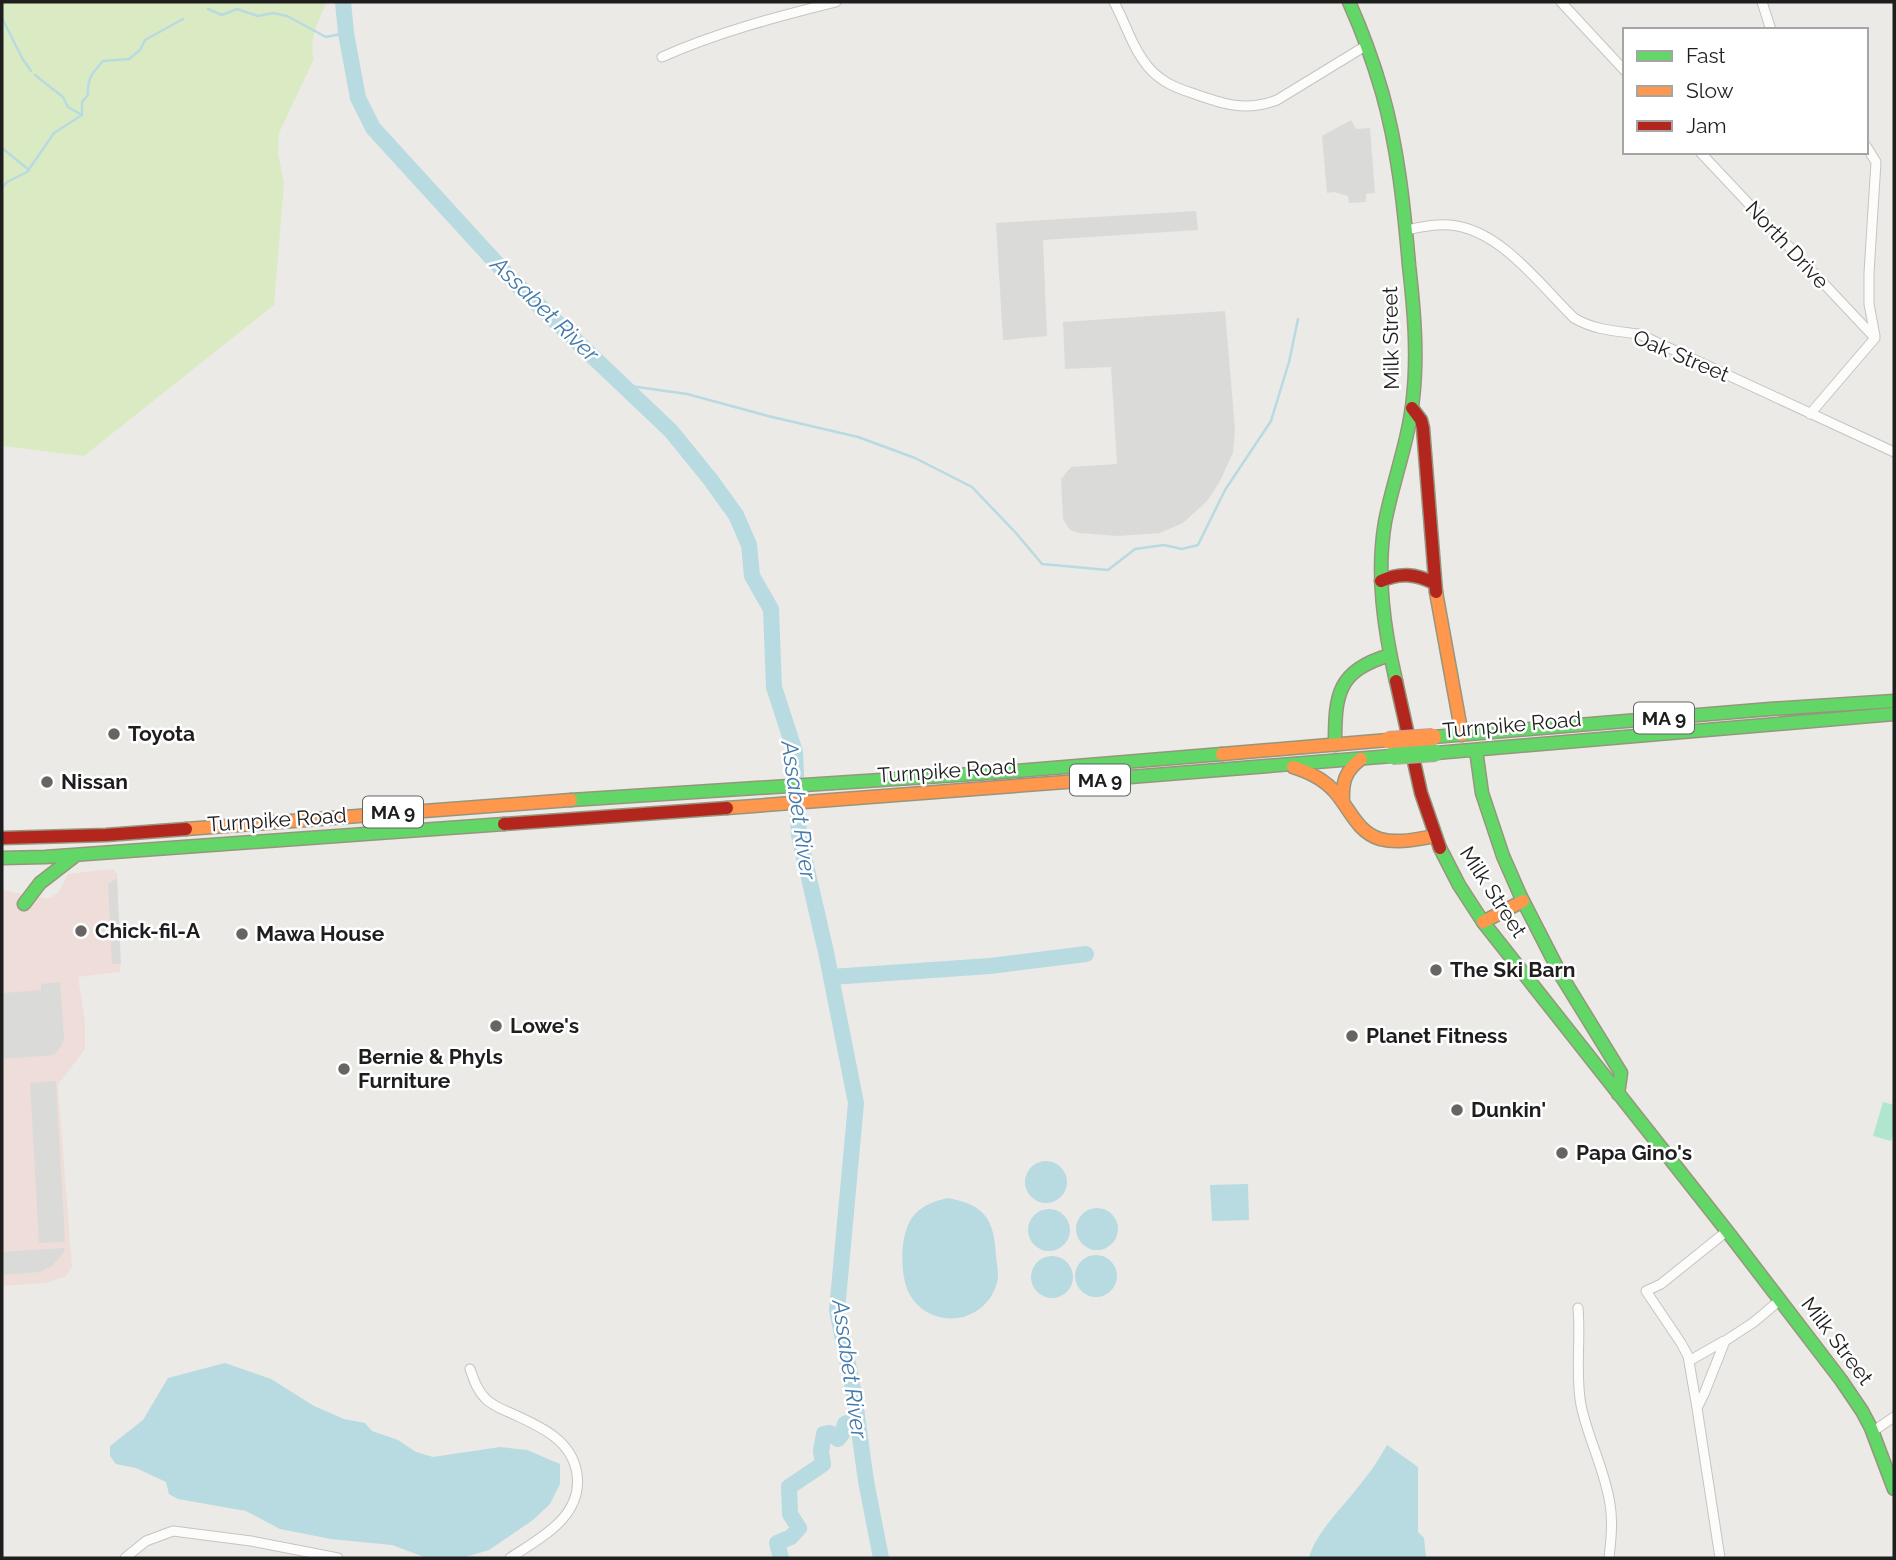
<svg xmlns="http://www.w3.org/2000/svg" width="1896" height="1560" viewBox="0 0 1896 1560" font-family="Raleway,sans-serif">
<rect width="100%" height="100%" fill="#eceae6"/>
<path fill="#efddda" d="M113,869L117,874L120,972L78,977L85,1023V1049L58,1085L72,1267L65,1277L45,1283L2,1286V890L48,899L58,893L68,874Z"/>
<path fill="#dadad8" d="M1351,120L1356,129L1370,128L1375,193L1366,194V202L1349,203L1348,196L1334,192L1327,193L1322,136Z
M1196,211L1198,230L1043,240L1047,336L1003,340L996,223Z
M1225,311L1235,429L1233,453L1219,483L1207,501L1183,523L1160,533L1118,536L1079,533L1070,530L1063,519L1061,479L1071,467L1117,464L1111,367L1065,369L1063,322Z
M117,878L121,964H112L108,884Z
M60,982L64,1039L62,1045L54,1055L2,1059V985L3,993L41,990V984Z
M56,1081L65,1242L39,1243L30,1083Z
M65,1248L63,1253L52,1266L40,1272L2,1275V1252Z"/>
<path fill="#daebc3" d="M2,2H327C319,18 308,41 314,59L279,133L278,152L284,184L274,305L84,456L2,446Z"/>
<path fill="#afe6cd" d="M1883,1102L1894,1105V1131L1891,1141L1873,1136Z"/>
<path fill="#b8dae1" d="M1025 1182a21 21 0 1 1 42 0a21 21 0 1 1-42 0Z
M1248,1184L1249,1220L1212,1221L1210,1185Z
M948,1198C985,1205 994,1219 996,1256C997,1263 998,1271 998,1278C996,1292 987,1305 975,1312C953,1325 923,1318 910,1295C899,1276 899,1230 915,1214C925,1204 935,1201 948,1198Z
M1076 1229a21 21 0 1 1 42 0a21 21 0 1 1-42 0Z
M1028 1230a21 21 0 1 1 42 0a21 21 0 1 1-42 0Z
M1075 1276a21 21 0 1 1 42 0a21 21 0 1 1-42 0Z
M1031 1277a21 21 0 1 1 42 0a21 21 0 1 1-42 0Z
M225,1363L271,1379L314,1406L344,1419L365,1423L372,1431L398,1440L416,1452L433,1457L500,1447L527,1450L560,1464V1484L550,1504L533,1520L489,1550L462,1558H427L392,1545L331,1539L280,1529L246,1511L178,1499L169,1494L166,1482L136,1468L116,1464L110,1456V1446L143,1420L168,1378Z
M1387,1445L1418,1467V1532L1424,1538L1426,1558H1309C1315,1533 1343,1507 1359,1486C1370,1473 1379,1459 1387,1445Z"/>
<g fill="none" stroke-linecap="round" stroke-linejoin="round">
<path stroke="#b8dae1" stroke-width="2.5" d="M208,9L222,15L237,9L258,16L273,13L287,16L326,37L346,33
M2,18L22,58L31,71
M35,75L63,97L68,107L82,115
M2,148L29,170
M2,188L7,182L27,172L54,133L82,115V102L88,95C87,79 92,73 103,61L129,59L140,50L145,40L183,19
M623,385L687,394L768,416L858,437L915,458L972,487L1016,533L1042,564L1108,570L1135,549L1164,545L1182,549L1198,545L1225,490L1271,421L1289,362L1298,319"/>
<path stroke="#b8dae1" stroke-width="16" d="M343,2L346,33L358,98L373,128L510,278L671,431L710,479L736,515L749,545L752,576L771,609L774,687L795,752L799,835L826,952L856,1103L837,1310L854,1394L866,1481L881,1558
M831,977L990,966L1086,954
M781,1558L777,1543L791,1537L799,1528L790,1514L789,1487L823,1464L821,1451L824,1434L830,1433L838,1439L842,1434L845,1424L857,1419"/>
<defs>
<path id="street" d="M1114,2C1126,24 1133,50 1150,69C1162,82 1176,88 1192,93C1222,104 1246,112 1277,100L1367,45
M1561,2L1625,71
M1762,2L1771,30
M662,57C718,32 776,17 836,2
M1866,146L1876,162L1869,273V304L1875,336
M1700,152L1875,338
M1407,230C1420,227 1436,224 1450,225C1500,229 1540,285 1574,318C1594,330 1615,331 1639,334L1894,452
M1810,414L1875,338
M1578,1308C1581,1340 1575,1374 1581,1405C1588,1439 1605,1470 1610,1504C1613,1522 1611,1540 1609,1558
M1689,1361L1724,1341
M470,1369C474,1380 477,1390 485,1398C492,1406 504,1410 513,1414C541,1427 572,1440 577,1474C583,1517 540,1538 510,1558
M1697,1408L1688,1356L1681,1343L1646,1291L1661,1284L1727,1231
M1872,1432L1894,1417
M125,1558L146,1541L173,1531L251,1541L338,1558
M1720,1558L1697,1408L1704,1394L1725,1341L1754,1322L1780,1300"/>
<path id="fast" d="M1349,2C1362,31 1373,61 1382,92C1398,148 1404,207 1409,265C1414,309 1418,354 1413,398C1409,440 1393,481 1385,522C1376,575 1384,629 1396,681
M1433,737L1770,709L1894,701
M1335,745C1335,694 1337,671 1390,655
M1476,750L1482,793L1503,856L1521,897L1562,977L1621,1073L1618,1094
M1436,753L1894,714
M1105,779L1392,756
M571,800L1004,772L1222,754
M1440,848L1459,885L1483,922L1727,1231L1841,1380L1862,1411L1871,1428L1894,1489
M2,858L45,857L504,824
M24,904L40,883L75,856"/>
<path id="slow" d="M1436,592L1462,735
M1222,754L1388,740
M1293,767C1309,772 1324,779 1335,792C1350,809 1357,832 1380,839C1398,844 1417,839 1435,836
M1343,802C1342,782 1345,771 1361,759
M727,808L1105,779
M186,829L571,800
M1483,922L1523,901"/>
<path id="jam" d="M1412,408L1421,420L1423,428L1436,592
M1381,581C1400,572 1416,574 1434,583
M1396,681L1421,793L1440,848
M504,824L727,808
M2,838L106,835L186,829"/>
</defs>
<use href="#street" stroke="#c5c4c2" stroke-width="11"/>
<use href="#fast" stroke="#96967e" stroke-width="15"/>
<use href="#slow" stroke="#96967e" stroke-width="15"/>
<use href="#jam" stroke="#96967e" stroke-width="15"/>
<use href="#street" stroke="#fcfcfb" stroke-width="9"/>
<use href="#fast" stroke="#63d668" stroke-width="12"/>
<use href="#slow" stroke="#ff974d" stroke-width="12"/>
<use href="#jam" stroke="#b3261e" stroke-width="12"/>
<defs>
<path id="fast-bridge" d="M1392,756L1436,753"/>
<path id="slow-bridge" d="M1388,740L1433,737"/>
</defs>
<use href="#fast-bridge" stroke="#c39ca8" stroke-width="18" stroke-linecap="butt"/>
<use href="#slow-bridge" stroke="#c39ca8" stroke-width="18" stroke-linecap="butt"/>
<use href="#fast-bridge" stroke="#63d668" stroke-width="16"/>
<use href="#slow-bridge" stroke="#ff974d" stroke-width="16"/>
</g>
<g fill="#666564" stroke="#fff" stroke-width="2.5">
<circle cx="114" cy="734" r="7"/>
<circle cx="47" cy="782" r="7"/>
<circle cx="81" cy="931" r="7"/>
<circle cx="242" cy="934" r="7"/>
<circle cx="1436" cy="970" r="7"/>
<circle cx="496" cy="1026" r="7"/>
<circle cx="1352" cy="1036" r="7"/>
<circle cx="344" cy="1069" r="7"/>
<circle cx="1457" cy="1110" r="7"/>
<circle cx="1562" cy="1153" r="7"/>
</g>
<g text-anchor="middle" stroke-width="5" stroke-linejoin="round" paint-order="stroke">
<g fill="#fff" stroke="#626262" stroke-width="2">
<rect x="1634" y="702.5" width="60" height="31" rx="5"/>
<rect x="1070" y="764.5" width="60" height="31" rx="5"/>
<rect x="363" y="796.5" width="60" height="31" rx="5"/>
</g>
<g font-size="19" font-weight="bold" fill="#1e1e1e">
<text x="1664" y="725">MA 9</text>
<text x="1100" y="787">MA 9</text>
<text x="393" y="819">MA 9</text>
</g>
<g font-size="21" fill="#1e1e1e" stroke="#fff">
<text transform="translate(1787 245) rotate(47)" y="7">North Drive</text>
<text transform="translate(1391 338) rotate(-91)" y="7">Milk Street</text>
<text transform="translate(1681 356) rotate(23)" y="7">Oak Street</text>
<text transform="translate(1512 725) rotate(-5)" y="7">Turnpike Road</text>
<text transform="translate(947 771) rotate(-4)" y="7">Turnpike Road</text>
<text transform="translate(277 820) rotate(-4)" y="7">Turnpike Road</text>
<text transform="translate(1493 892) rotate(57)" y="7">Milk Street</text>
<text transform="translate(1837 1341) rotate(53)" y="7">Milk Street</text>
</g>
<g font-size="21" font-weight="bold" fill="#1e1e1e" stroke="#fff" text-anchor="start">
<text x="128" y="741">Toyota</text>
<text x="61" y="789">Nissan</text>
<text x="95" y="938">Chick-fil-A</text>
<text x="256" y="941">Mawa House</text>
<text x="1450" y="977">The Ski Barn</text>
<text x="510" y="1033">Lowe's</text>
<text x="1366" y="1043">Planet Fitness</text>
<text x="358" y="1064">Bernie &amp; Phyls<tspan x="358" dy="24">Furniture</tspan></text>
<text x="1471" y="1117">Dunkin'</text>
<text x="1576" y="1160">Papa Gino's</text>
</g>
<g font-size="23" font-style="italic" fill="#437aaa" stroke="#fff">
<text transform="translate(545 309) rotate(44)" y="8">Assabet River</text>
<text transform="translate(799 810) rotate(82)" y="8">Assabet River</text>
<text transform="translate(850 1369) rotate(82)" y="8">Assabet River</text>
</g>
</g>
<rect width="1896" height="1560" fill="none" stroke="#1e1e1e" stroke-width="7"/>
<rect x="1623" y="28" width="245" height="126" fill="#ffffff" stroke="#a5a5a5" stroke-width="2"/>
<rect x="1637" y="51" width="35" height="10" fill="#63d668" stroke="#a5a5a5" stroke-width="2"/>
<text x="1686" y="63" font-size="21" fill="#1e1e1e">Fast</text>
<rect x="1637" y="86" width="35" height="10" fill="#ff974d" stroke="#a5a5a5" stroke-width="2"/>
<text x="1686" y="98" font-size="21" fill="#1e1e1e">Slow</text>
<rect x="1637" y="121" width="35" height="10" fill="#b3261e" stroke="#a5a5a5" stroke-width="2"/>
<text x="1686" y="133" font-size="21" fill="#1e1e1e">Jam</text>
</svg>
